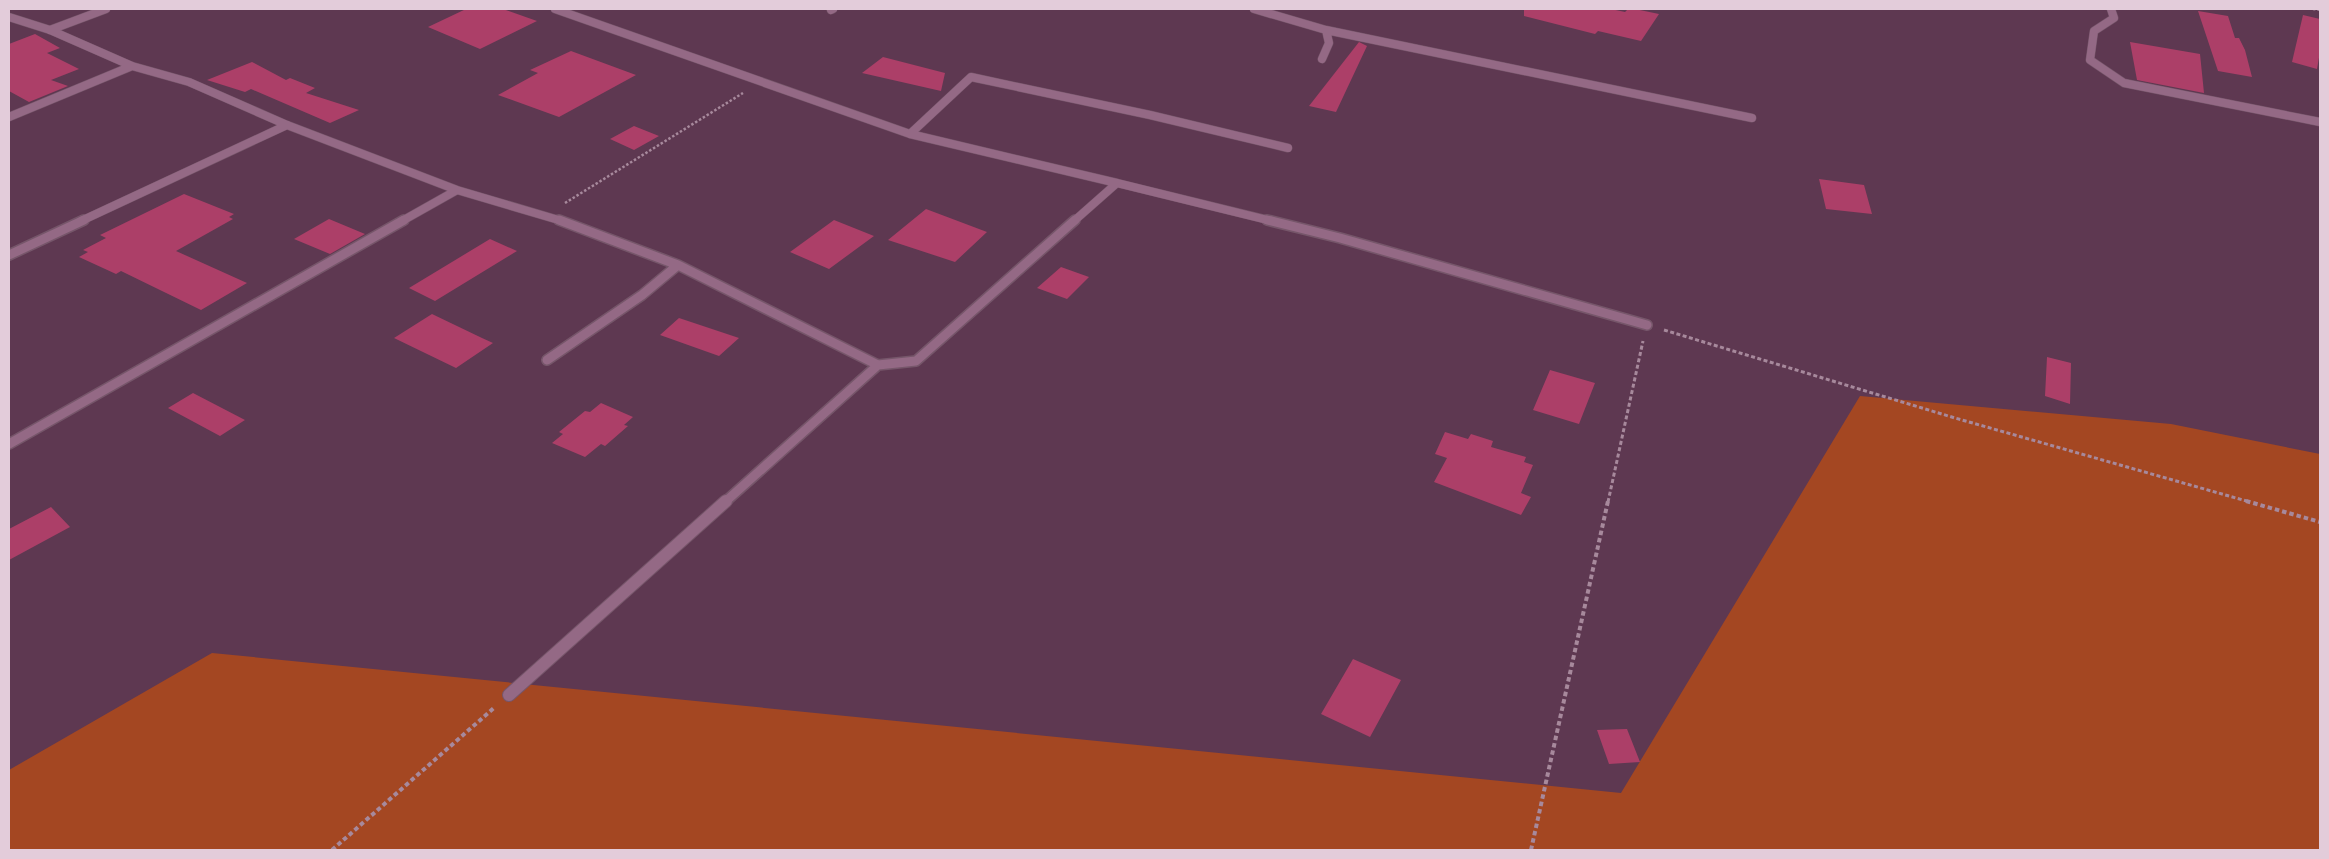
<svg xmlns="http://www.w3.org/2000/svg" width="2329" height="859" viewBox="0 0 2329 859" font-family="Manrope,sans-serif">
<rect width="100%" height="100%" fill="#5e3851"/>
<path fill="#a44722" d="M1860,396L2171,424L2320,454V850H9V770L212,653L1621,793Z"/>
<path fill="#ac3f68" d="M466,9H503L537,21L480,49L428,27Z
M1524,9H1611L1625,12L1628,9H1635L1659,14L1641,41L1598,31L1595,34L1524,16Z
M2198,11L2228,16L2235,38H2239L2245,50L2252,77L2218,71Z
M2303,15L2320,19V52L2317,69L2292,62Z
M35,34L60,48L47,53L79,69L51,80L68,86L29,102L9,91V44Z
M1359,42L1367,46L1336,112L1309,106Z
M2130,42L2200,54L2204,93L2137,80Z
M571,51L636,75L559,117L498,95L538,73L530,70Z
M883,57L945,73L941,91L862,73Z
M252,62L286,80L290,78L315,88L306,93L359,110L330,123L251,89L245,92L207,80Z
M634,126L659,136L634,150L610,139Z
M1819,179L1864,185L1872,214L1826,209Z
M184,194L234,214L229,217L233,219L176,251L247,283L201,310L121,271L116,274L79,257L88,252L83,250L106,238L100,235Z
M926,209L987,232L955,262L888,240Z
M329,219L365,234L330,254L294,239Z
M834,220L874,236L829,269L790,252Z
M490,239L517,251L435,301L409,288Z
M1061,267L1089,277L1067,299L1037,288Z
M432,314L482,338L493,343L456,368L394,338Z
M679,318L739,338L719,356L660,335Z
M2047,357L2071,363L2070,404L2045,396Z
M1550,370L1595,383L1579,424L1533,410Z
M193,393L245,420L220,436L168,408Z
M601,403L633,417L624,425L628,426L605,446L601,444L585,457L552,443L563,434L559,432L585,411L590,412Z
M1445,432L1468,439L1471,434L1493,441L1491,447L1526,457L1524,462L1533,465L1521,493L1531,497L1521,515L1434,482L1447,458L1435,454Z
M51,507L70,527L9,560V529Z
M1353,659L1401,680L1370,737L1321,714Z
M1627,729L1640,762L1609,764L1597,730Z"/>
<g fill="none" stroke-linecap="round" stroke-linejoin="round">
<defs>
<path id="lane" d="M831,10L833,9"/>
<path id="street-far2" d="M555,9L910,134L1117,183
M1254,9L1326,30L1329,43L1322,59
M2111,9L2114,18L2094,31L2090,60L2124,83L2320,122
M9,17L50,30L132,66L189,82L287,125L457,190
M50,30L106,9
M1326,30L1752,118
M9,117L132,66
M910,134L971,77L1150,115L1288,148
M81,221L287,125
M402,221L457,190L562,221
M1074,221L1117,183L1272,221"/>
<path id="street-far1" d="M559,220L678,265L878,365L725,502
M1267,220L1340,238L1647,325
M9,255L84,220
M547,360L642,295L678,265
M878,365L916,361L1075,220
M9,444L404,220"/>
<path id="street" d="M509,695L726,501"/>
</defs>
<use href="#lane" stroke="#76566a" stroke-width="9"/>
<use href="#street-far2" stroke="#76566a" stroke-width="9"/>
<use href="#street-far1" stroke="#76566a" stroke-width="12"/>
<use href="#street" stroke="#76566a" stroke-width="14"/>
<path stroke="#a7899c" stroke-width="2.5" stroke-dasharray="2.5 2" stroke-linecap="butt" d="M2313,9L2320,10
M565,203L743,93"/>
<path stroke="#a7899c" stroke-width="3" stroke-dasharray="4 2.5" stroke-linecap="butt" d="M1664,330L1955,418L2250,502
M1608,502L1643,341"/>
<path stroke="#a7899c" stroke-width="4" stroke-dasharray="4.5 3" stroke-linecap="butt" d="M2246,501L2320,522
M332,850L495,707
M1531,850L1608,501"/>
<use href="#lane" stroke="#946985" stroke-width="8"/>
<use href="#street-far2" stroke="#946985" stroke-width="8"/>
<use href="#street-far1" stroke="#946985" stroke-width="9"/>
<use href="#street" stroke="#946985" stroke-width="12"/>
</g>
<rect width="2329" height="859" fill="none" stroke="#e3ccda" stroke-width="20"/>
</svg>
